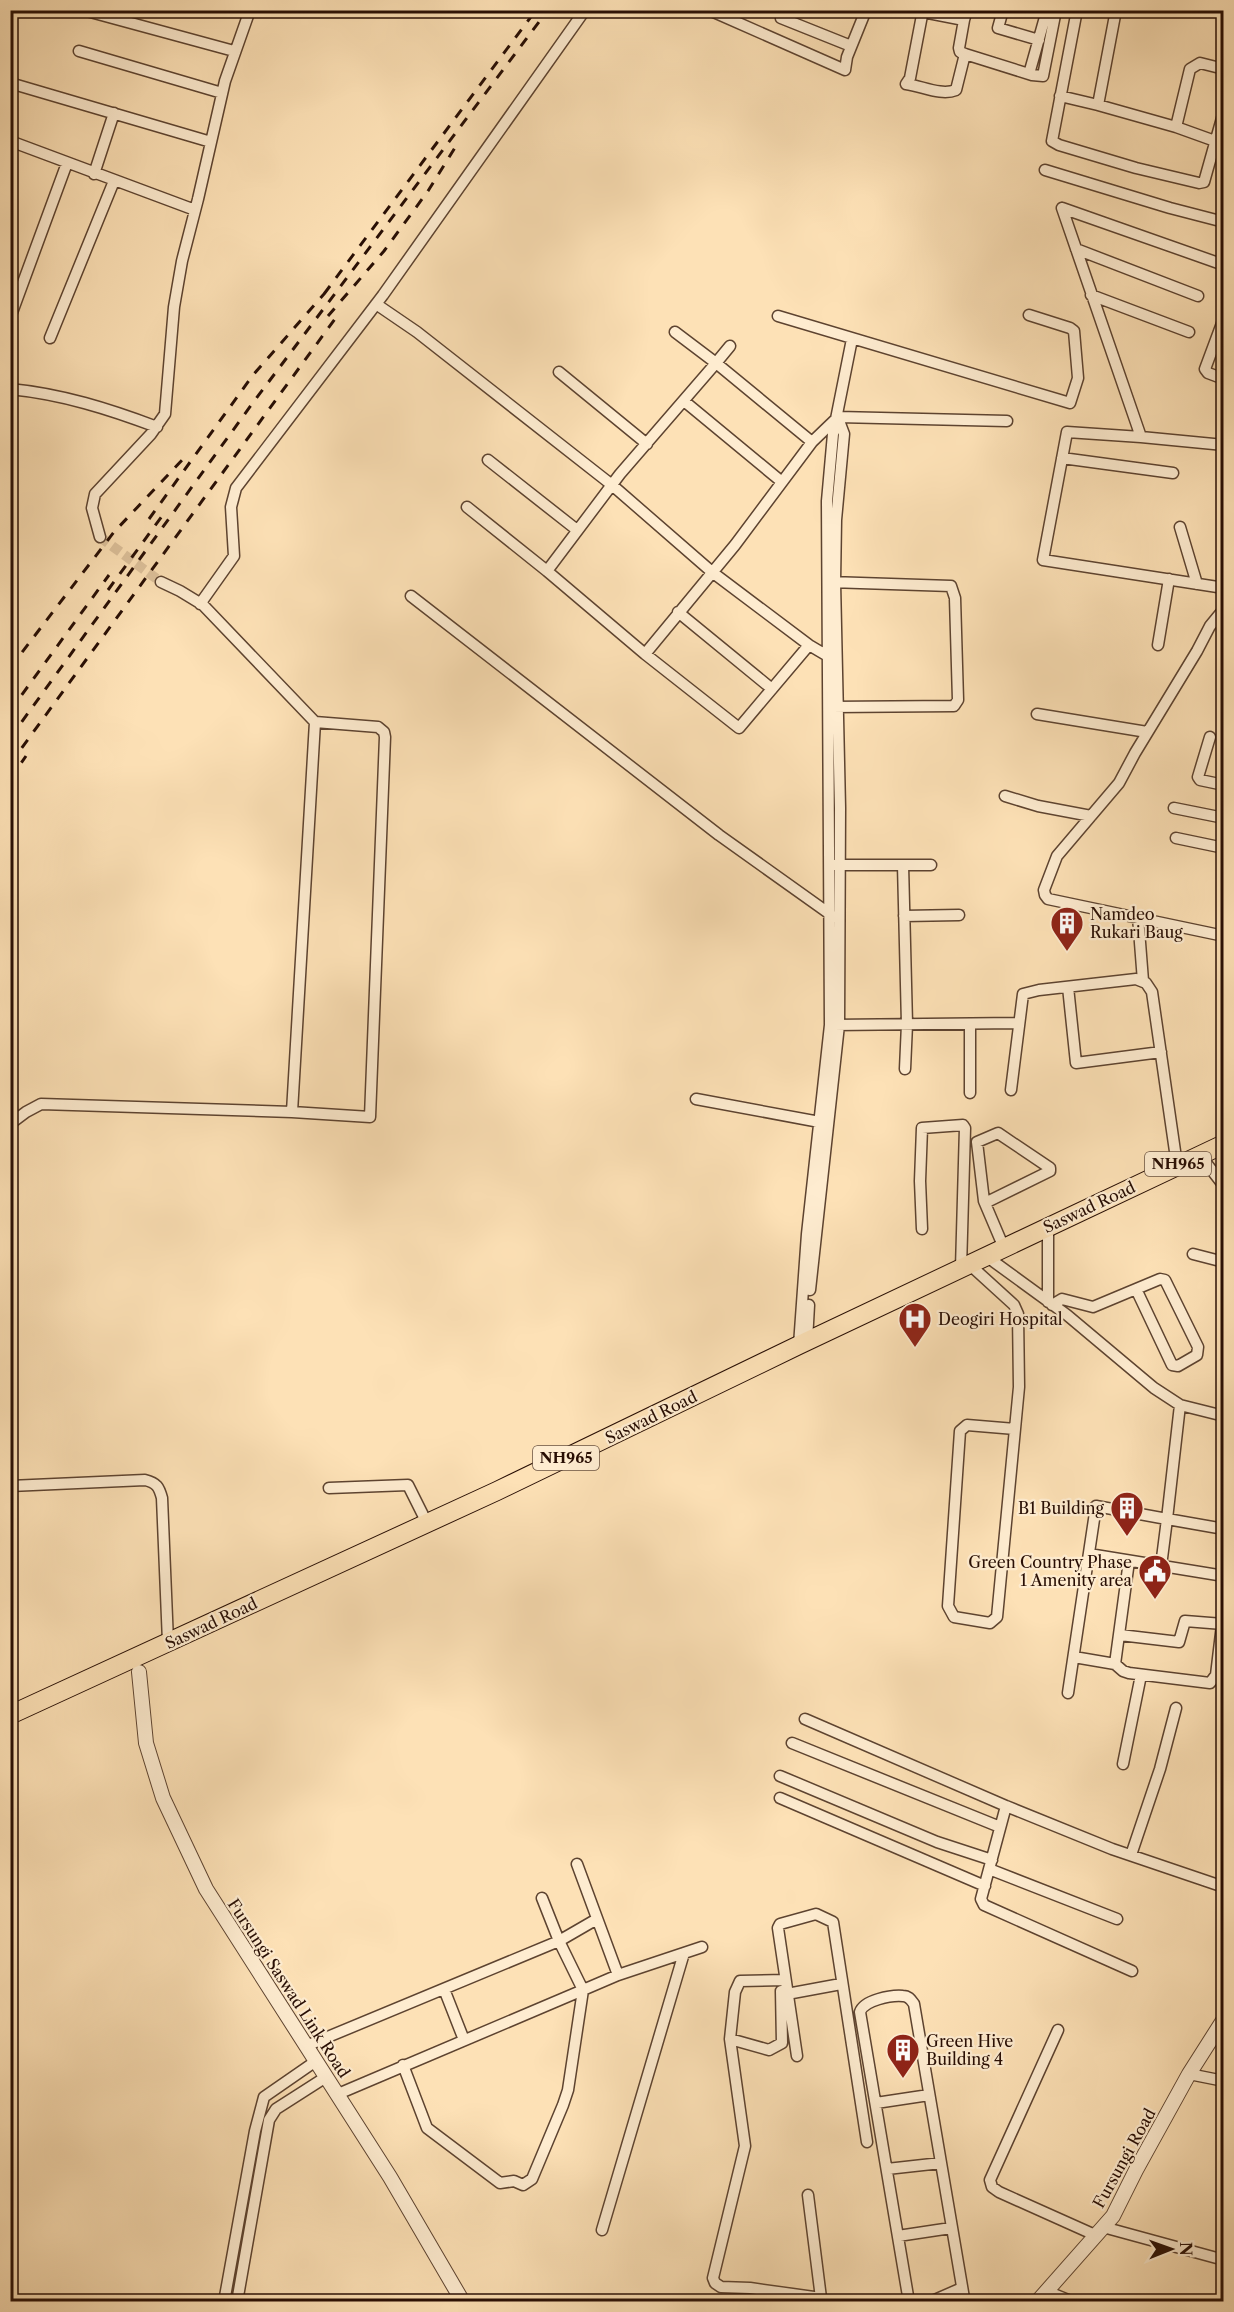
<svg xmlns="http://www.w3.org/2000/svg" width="1234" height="2312" viewBox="0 0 1234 2312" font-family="'Libre Caslon Text',serif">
<rect width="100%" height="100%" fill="#fde1b6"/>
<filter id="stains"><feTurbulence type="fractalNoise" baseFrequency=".00333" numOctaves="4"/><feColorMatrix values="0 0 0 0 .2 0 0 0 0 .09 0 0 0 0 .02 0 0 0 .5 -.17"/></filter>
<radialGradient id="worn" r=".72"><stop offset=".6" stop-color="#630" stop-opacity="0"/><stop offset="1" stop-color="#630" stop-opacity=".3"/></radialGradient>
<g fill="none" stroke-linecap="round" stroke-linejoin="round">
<path stroke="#ddc19b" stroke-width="10" stroke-dasharray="10 5" stroke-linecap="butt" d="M100,537L161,582"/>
<defs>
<path id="minor" d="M83,10L234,51
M709,10L845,70L847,57L866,10
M782,10L781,18L851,46
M923,10L910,78L906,84C922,86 941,96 956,90L965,54L1032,75L1043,76L1056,10
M1003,10L998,28L1039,40
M1077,10L1052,141L1059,145L1136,168L1199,183L1204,182L1224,111
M1116,10L1098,105L1176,127L1190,69L1200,63L1224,69
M923,12L964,20L967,10
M964,20L959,48L960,52L965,54
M79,51L222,93
M1029,74L1047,10
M10,83L211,142
M1060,96L1098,105
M1176,127L1215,141
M10,141L195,210
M1045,170L1170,208L1224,222
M94,174L114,113
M1062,208L1141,437L1224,445
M1062,208L1224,265
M1076,249L1198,296
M1091,295L1189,332
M376,304L417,332L612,485L712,572L809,645L831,658
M778,316L1070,403L1078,378L1074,331L1070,328L1029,315
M10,318L67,163
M1224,318L1205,369L1208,373L1224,379
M675,332L716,363L730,346
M50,338L114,181
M559,372L647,444
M10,389C62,394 109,409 157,427
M684,401L782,482
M1141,437L1067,432L1043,560L1224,588
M812,442L716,363L620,474L547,571L645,654L735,545L812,442L838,417L1007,421
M1062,458L1173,473
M488,460L577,530
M467,507L547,571
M1180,527L1197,584
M100,537L92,508L95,494L151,434L165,414L174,307L182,261L198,199L225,81L250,10
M161,582L180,591L203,605L315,722
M830,582L951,586L955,598L958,700L954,706L832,707
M411,596L719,835L834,917
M200,604L234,556L231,507L236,488L383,295L585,10
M1224,609L1210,626L1197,651L1135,753L1119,783L1057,856L1044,890L1045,895L1048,899L1224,936
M678,612L772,689
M1158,645L1169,579
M645,654L739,728L809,645
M1037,714L1147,732
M1210,737L1198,777L1200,780L1224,785
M1005,796L1038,806L1091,816
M1174,808L1224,818
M1176,838L1224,848
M833,865H931
M903,865L907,1024L905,1069
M904,916L959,915
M1138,917L1143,981
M1068,987L1076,1063L1161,1052
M834,1025L1017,1023
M1011,1090L1023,994L1039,990L1136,979L1146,983L1152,992L1177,1165
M970,1093V1024
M696,1099L825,1123
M10,1124L26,1112L41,1104L292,1112L315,722L378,727L384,732L385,737L370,1117L292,1112
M1200,1155L1224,1186
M985,1203L1050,1171V1168L998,1133L977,1142L984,1201L1004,1248
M922,1229L920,1181L922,1128L963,1125L965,1128L961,1268
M1193,1254L1224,1262
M986,1256L1067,1315L1154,1388L1180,1405L1224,1416
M969,1264L1014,1305L1018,1314L1019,1387L997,1617L990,1623L954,1617L948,1606L960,1431L967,1425L1015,1429
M810,1290L839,1025L840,808L835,582L836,520L844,434L838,418
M1048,1302V1227
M1052,1305L1062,1299L1093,1307L1160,1279L1165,1280L1198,1347L1197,1355L1178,1366L1172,1365L1136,1289
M807,1341L809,1305
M799,1345L807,1234L830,1025L827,501L833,434L852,339
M1180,1405L1167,1519L1224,1529
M10,1486L145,1480C157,1483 159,1487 162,1498L168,1642
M329,1488L408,1485L427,1523
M1089,1554L1224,1576
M1129,1561L1115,1664L1123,1671L1129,1673L1210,1683L1216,1675L1224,1608
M1120,1635L1179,1642L1185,1621L1223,1624
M1074,1657L1115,1664
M1068,1693L1096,1506L1167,1519L1161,1566
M805,1719L1006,1806L1112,1849L1224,1887
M792,1743L1000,1827
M1123,1764L1141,1675
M780,1776L937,1842L992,1860
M780,1798L985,1886
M1006,1806L981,1899L984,1905L1132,1971
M1131,1855L1160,1769L1176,1708
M577,1864L618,1975
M989,1869L1117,1919
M542,1898L559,1941L583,1990L618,1975L702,1947
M785,1980L740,1981L735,1992L730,2039L745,2146L713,2278L715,2283L721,2287L750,2288L821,2298
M444,1989L464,2040
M787,1994L841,1984
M1058,2030L990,2180L992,2187L999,2192L1095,2235
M730,2039L769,2050L782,2043L781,1991
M306,2046L559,1941L597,1919
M797,2056L778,1928L780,1924L816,1914L833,1922L867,2142
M1189,2074L1224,2081
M338,2094L583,1990L568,2090L563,2105L532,2179L523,2185L514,2181L500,2183L427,2128L403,2065
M876,2103L929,2095
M887,2169L941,2163
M808,2195L821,2298L829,2302
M1103,2227L1224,2260
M602,2230L684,1953
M898,2236L951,2228
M1046,2291L1073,2302
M224,2302L255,2131L264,2097L316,2061
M237,2302L269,2120L276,2109L326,2077
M909,2302L860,2012C864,2000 891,1995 903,1996C909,1996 911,2000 914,2004L964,2298L966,2302
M930,2302L962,2288"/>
<path id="tertiary" d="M139,1672L146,1743L163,1798L206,1889L390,2177L463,2302
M1037,2302L1113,2216L1136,2170L1189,2074L1224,2019"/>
<path id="trunk" d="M10,1715L497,1491L799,1345L1224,1144"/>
</defs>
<use href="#minor" stroke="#5d4330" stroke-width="13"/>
<use href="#tertiary" stroke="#5d4330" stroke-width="16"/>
<use href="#trunk" stroke="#280e04" stroke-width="20"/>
<use href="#minor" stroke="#feecd0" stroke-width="10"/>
<use href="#tertiary" stroke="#feecd0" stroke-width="14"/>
<use href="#trunk" stroke="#fde1b6" stroke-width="18"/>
<path stroke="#280e04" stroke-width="3" stroke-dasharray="10 10" stroke-linecap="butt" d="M324,294L536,10
M328,316L384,251L428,191L456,146
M149,519L253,375L324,294
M108,590L165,512
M10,668L114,532L184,458
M10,711L109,575
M10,738L252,404L548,10
M10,764L340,312
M10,779L26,756"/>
</g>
<defs>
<symbol id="building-pin" viewBox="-11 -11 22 30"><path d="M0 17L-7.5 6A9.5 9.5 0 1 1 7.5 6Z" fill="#8f2418" stroke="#feecd0"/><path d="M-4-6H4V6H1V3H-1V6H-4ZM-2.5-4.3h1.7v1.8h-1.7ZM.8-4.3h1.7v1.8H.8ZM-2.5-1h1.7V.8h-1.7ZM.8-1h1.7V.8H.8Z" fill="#fff"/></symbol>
<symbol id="hospital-pin" viewBox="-11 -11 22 30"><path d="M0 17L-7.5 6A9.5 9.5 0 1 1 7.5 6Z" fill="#8f2418" stroke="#feecd0"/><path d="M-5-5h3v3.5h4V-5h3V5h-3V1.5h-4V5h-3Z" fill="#fff"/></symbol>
<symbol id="civic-pin" viewBox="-11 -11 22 30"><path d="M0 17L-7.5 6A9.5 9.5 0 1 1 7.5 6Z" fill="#8f2418" stroke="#feecd0"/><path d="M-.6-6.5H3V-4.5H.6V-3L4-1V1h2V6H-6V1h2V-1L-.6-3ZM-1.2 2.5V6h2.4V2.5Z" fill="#fff"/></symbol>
</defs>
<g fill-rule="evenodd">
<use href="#building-pin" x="1048" y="904" width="38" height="52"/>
<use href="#hospital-pin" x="896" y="1300" width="38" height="52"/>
<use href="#building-pin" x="1108" y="1489" width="38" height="52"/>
<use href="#civic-pin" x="1136" y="1552" width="38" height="52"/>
<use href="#building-pin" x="884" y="2031" width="38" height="52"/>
</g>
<g text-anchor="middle" stroke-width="4.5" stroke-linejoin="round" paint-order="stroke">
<g fill="#feecd0" stroke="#685141" stroke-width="1.5">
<rect x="1145" y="1152" width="66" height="24" rx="4.5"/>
<rect x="533" y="1446" width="66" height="24" rx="4.5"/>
</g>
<g font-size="15" font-weight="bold" fill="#280e04">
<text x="1178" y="1169">NH965</text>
<text x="566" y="1463">NH965</text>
</g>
<g font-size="16" fill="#280e04" stroke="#feecd0" text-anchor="start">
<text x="1090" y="920">Namdeo<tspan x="1090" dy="18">Rukari Baug</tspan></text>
<text x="938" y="1325">Deogiri Hospital</text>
<text x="1104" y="1514" text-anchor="end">B1 Building</text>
<text x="1132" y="1568" text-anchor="end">Green Country Phase<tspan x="1132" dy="18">1 Amenity area</tspan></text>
<text x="926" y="2047">Green Hive<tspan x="926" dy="18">Building 4</tspan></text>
</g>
<g font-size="16" fill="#280e04" stroke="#feecd0">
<text transform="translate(1089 1207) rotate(-25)" y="6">Saswad Road</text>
<text transform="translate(651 1417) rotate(-26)" y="6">Saswad Road</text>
<text transform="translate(211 1623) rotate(-25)" y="6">Saswad Road</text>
<text transform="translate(289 1988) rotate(57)" y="6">Fursungi Saswad Link Road</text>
<text transform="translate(1124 2158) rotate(-61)" y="6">Fursungi Road</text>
</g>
</g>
<rect width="1234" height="2312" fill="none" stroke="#fde1b6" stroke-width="36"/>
<rect x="12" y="12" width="1210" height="2288" fill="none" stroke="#280e04" stroke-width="3"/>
<rect x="18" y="18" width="1198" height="2276" fill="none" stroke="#280e04" stroke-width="1.5"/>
<g transform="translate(1171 2249) rotate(89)" stroke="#feecd0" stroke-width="4.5" paint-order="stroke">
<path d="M0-4.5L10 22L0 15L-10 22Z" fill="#280e04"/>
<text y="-9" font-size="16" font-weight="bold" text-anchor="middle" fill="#280e04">N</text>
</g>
<rect width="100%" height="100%" filter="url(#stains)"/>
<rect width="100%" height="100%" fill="url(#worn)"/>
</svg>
